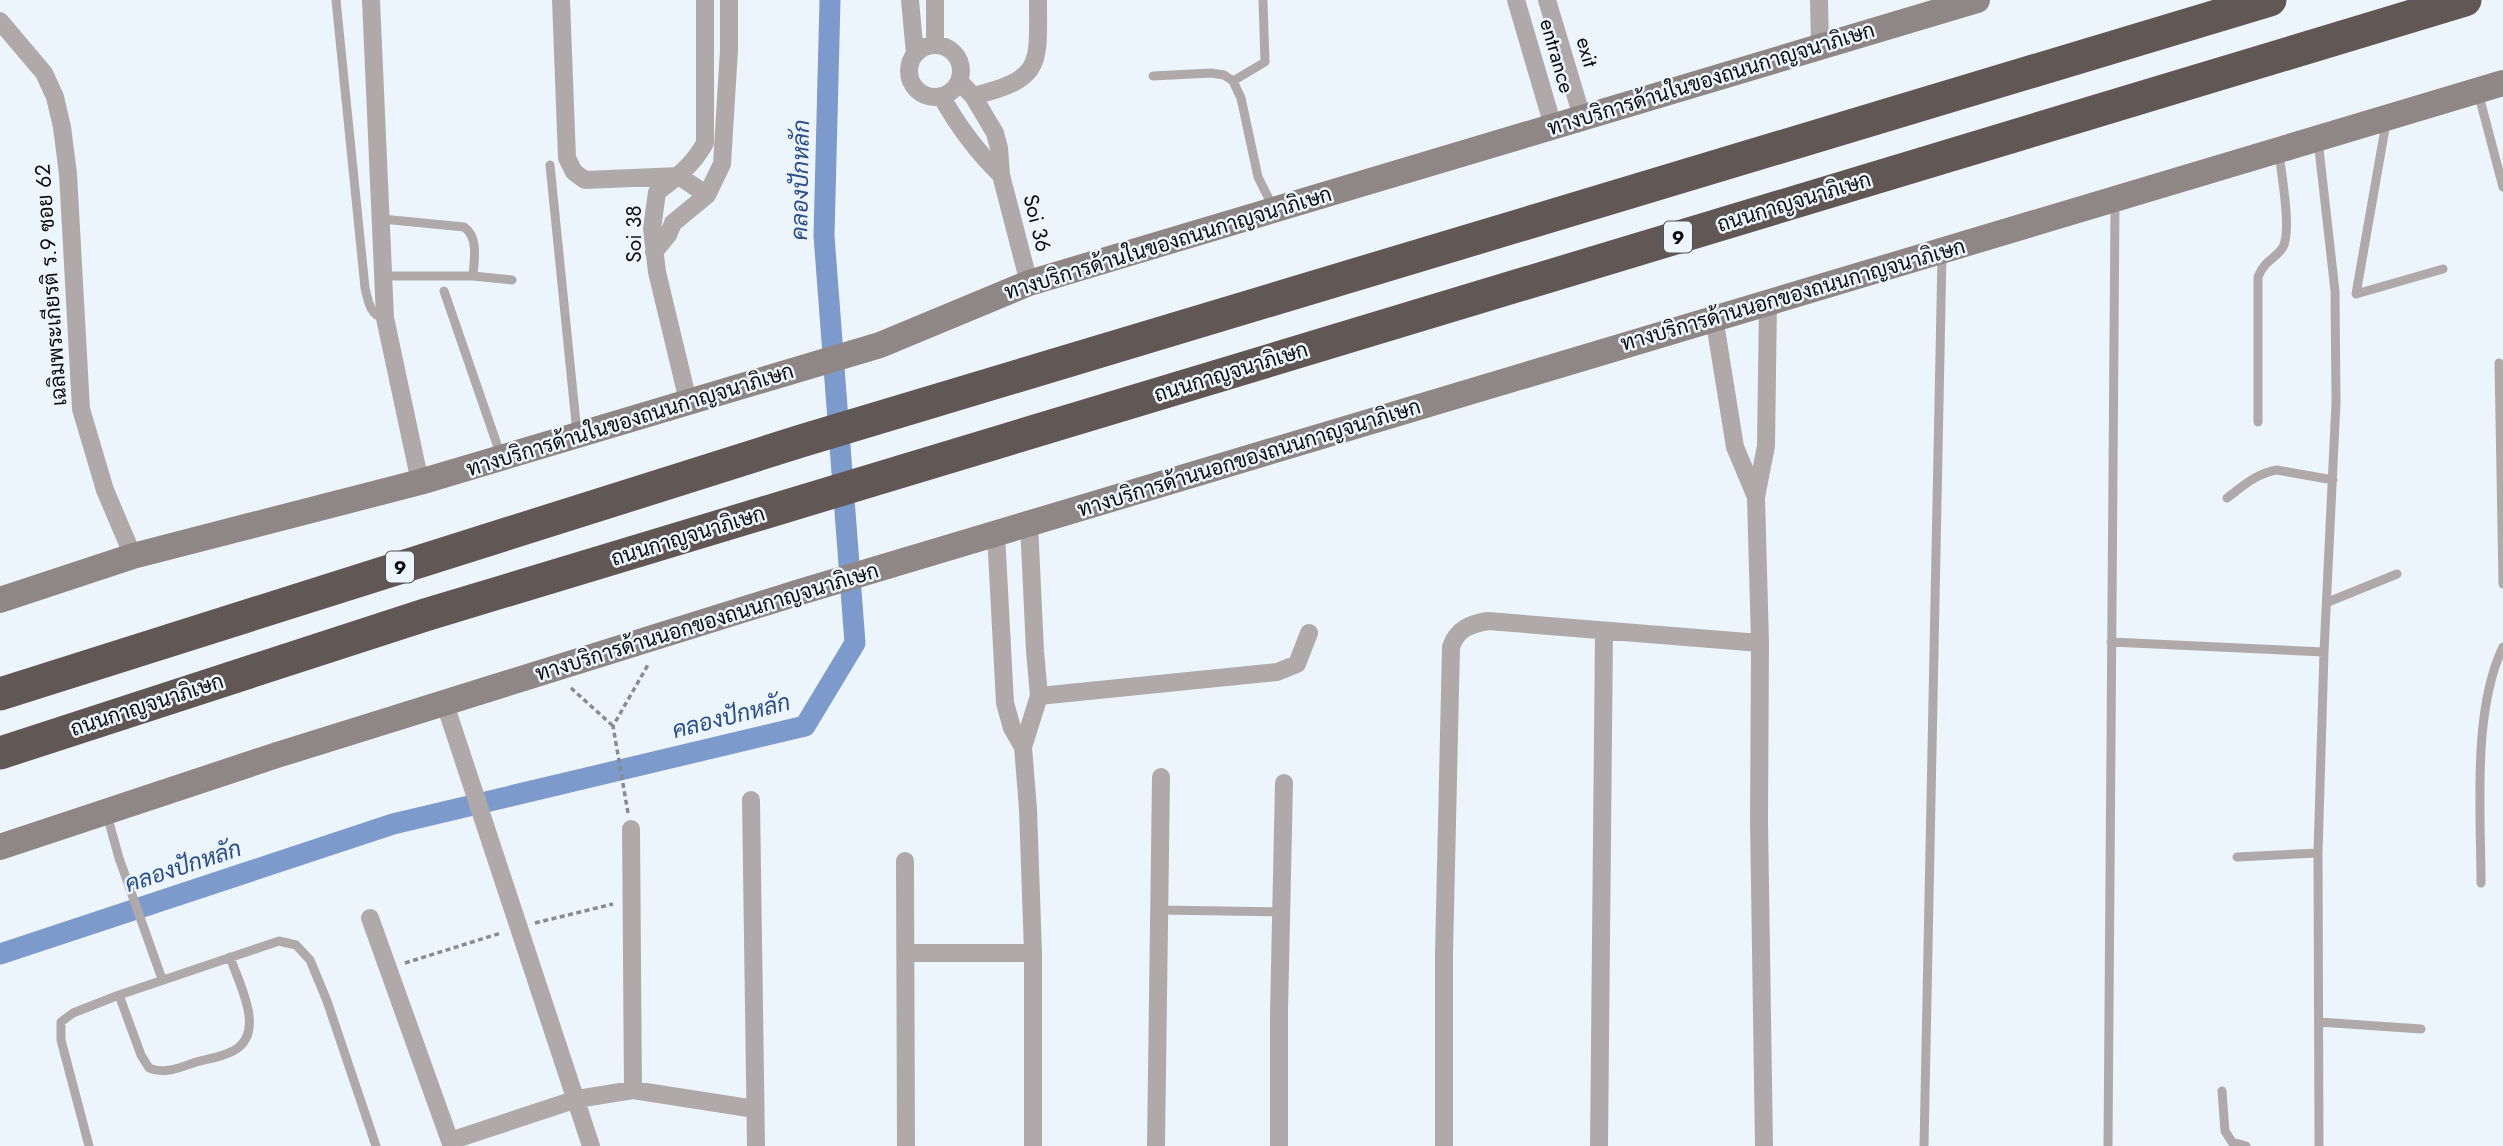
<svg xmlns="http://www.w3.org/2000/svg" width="2503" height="1146" viewBox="0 0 2503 1146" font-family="Jost,Sarabun,sans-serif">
<rect width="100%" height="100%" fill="#edf5fc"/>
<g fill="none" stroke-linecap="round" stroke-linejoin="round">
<path stroke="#7d9acd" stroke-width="21" d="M0,954L393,824L805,726L855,643L824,236L830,0"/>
<path stroke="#868c91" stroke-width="3.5" stroke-dasharray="5 3.5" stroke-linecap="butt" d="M571,688L613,726
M628,813L613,726L649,663
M535,923L613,904
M405,963L501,933"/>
<path stroke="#afaaa9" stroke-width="9" d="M336,0L365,288C368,300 370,317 385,318
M1153,76L1211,73L1224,75L1233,81L1241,98L1258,177L1273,207
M1233,81L1265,62L1263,0
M2478,92L2503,187
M2386,123L2356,294L2443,269
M550,165L577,433
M382,219L464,227C479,237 474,260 473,276
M384,276H473L512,280
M444,291L501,456
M2499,363L2503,584
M2258,422V277C2265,259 2276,259 2283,247C2292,230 2281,173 2279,152
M2227,498C2243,486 2257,473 2277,470L2333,480
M2328,602L2397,574
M2111,642L2324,652
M107,815L119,858L162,979
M2318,853L2319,1146
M2237,857L2318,853L2324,652L2336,403L2335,291L2318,140
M2481,883C2481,813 2472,711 2503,647
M1159,910L1281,912
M119,995L141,1055L149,1068C165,1075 181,1067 196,1062C208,1059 222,1057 233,1051C267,1033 239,984 230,957
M2319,1022L2421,1029
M2222,1091L2225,1131L2232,1142L2246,1146
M89,1146L61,1040V1022L73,1013L119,995L279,941L296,945L310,960L327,1001L376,1146
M1924,1146L1942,255
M2108,1146L2115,203"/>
<path stroke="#afaaa9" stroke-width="18" d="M371,0L385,318L420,482
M561,0L567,158L574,172L585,180L679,176L707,195
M910,0L915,54
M935,0V44
M1516,0L1553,126
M1547,0L1582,117
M1819,0L1820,46
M0,21L44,73L55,97L62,127L68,174L81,409L105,490L133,556
M909 71a26 26 0 1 1 52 0a26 26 0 1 1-52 0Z
M959,81L973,96L995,133L999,148L1001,175L1029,283
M941,96C958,126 977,152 1001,175
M973,96C1044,79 1038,64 1038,0
M654,252L668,235L673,223L707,195L722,164L729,50V0
M1714,317L1735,447L1756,497
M688,401L657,272L652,229L657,192C676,178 693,165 705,143V0
M996,534L1005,703L1012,728L1023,747L1028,809L1033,953V1146
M1039,696L1277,672L1297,664L1309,633
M445,704L591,1146
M1023,747L1039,696L1035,651L1029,524
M751,800L756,1146
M631,829L633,1090
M905,861L906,1146
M370,918L450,1141L577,1099L633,1090L755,1109
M906,953H1033
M1156,1146L1161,777
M1279,1146V1012L1284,783
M1444,1146V954L1451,647C1457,629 1470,624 1488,621L1760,643
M1599,1146L1604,632
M1764,1146L1759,820L1760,643L1756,497L1766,446L1768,302"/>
<path stroke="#8e8785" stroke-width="26" d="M0,600L133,556L420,482L880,345L1029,283L1977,0
M0,847L277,755L800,592L2503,83"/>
<path stroke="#615855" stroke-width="33" d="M0,694L801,441L2270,0
M0,753L425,615L2465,0"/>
</g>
<g text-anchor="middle" stroke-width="5" stroke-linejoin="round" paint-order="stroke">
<g fill="#edf5fc" stroke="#4f5357" stroke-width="2">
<rect x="1664" y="221.5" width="28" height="31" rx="5"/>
<rect x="386" y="551.5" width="28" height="31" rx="5"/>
</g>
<g font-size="19" font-weight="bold" fill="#0b0e10">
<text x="1678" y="244">9</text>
<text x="400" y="574">9</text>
</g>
<g font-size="21" fill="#0b0e10" stroke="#edf5fc">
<text transform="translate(1587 52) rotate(74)" y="7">exit</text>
<text transform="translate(1557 56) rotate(74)" y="7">entrance</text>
<text transform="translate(1711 79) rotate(-17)" y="7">ทางบริการด้านในของถนนกาญจนาภิเษก</text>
<text transform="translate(1794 202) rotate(-17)" y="7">ถนนกาญจนาภิเษก</text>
<text transform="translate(1037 223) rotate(76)" y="7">Soi 36</text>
<text transform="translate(634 234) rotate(-90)" y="7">Soi 38</text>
<text transform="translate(1168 243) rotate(-17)" y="7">ทางบริการด้านในของถนนกาญจนาภิเษก</text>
<text transform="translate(51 285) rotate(-94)" y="7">เฉลิมพระเกียรติ ร.9 ซอย 62</text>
<text transform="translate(1793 295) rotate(-16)" y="7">ทางบริการด้านนอกของถนนกาญจนาภิเษก</text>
<text transform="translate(1231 372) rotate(-17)" y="7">ถนนกาญจนาภิเษก</text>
<text transform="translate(630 420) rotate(-17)" y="7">ทางบริการด้านในของถนนกาญจนาภิเษก</text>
<text transform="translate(1249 458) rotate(-17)" y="7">ทางบริการด้านนอกของถนนกาญจนาภิเษก</text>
<text transform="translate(688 536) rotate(-17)" y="7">ถนนกาญจนาภิเษก</text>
<text transform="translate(707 622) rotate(-17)" y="7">ทางบริการด้านนอกของถนนกาญจนาภิเษก</text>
<text transform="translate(147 705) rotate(-18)" y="7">ถนนกาญจนาภิเษก</text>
</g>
<g font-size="23" font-style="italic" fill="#2a4d8c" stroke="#edf5fc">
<text transform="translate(800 180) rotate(-89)" y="8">คลองปักหลัก</text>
<text transform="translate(731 716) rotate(-14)" y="8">คลองปักหลัก</text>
<text transform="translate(183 866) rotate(-18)" y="8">คลองปักหลัก</text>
</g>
</g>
</svg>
